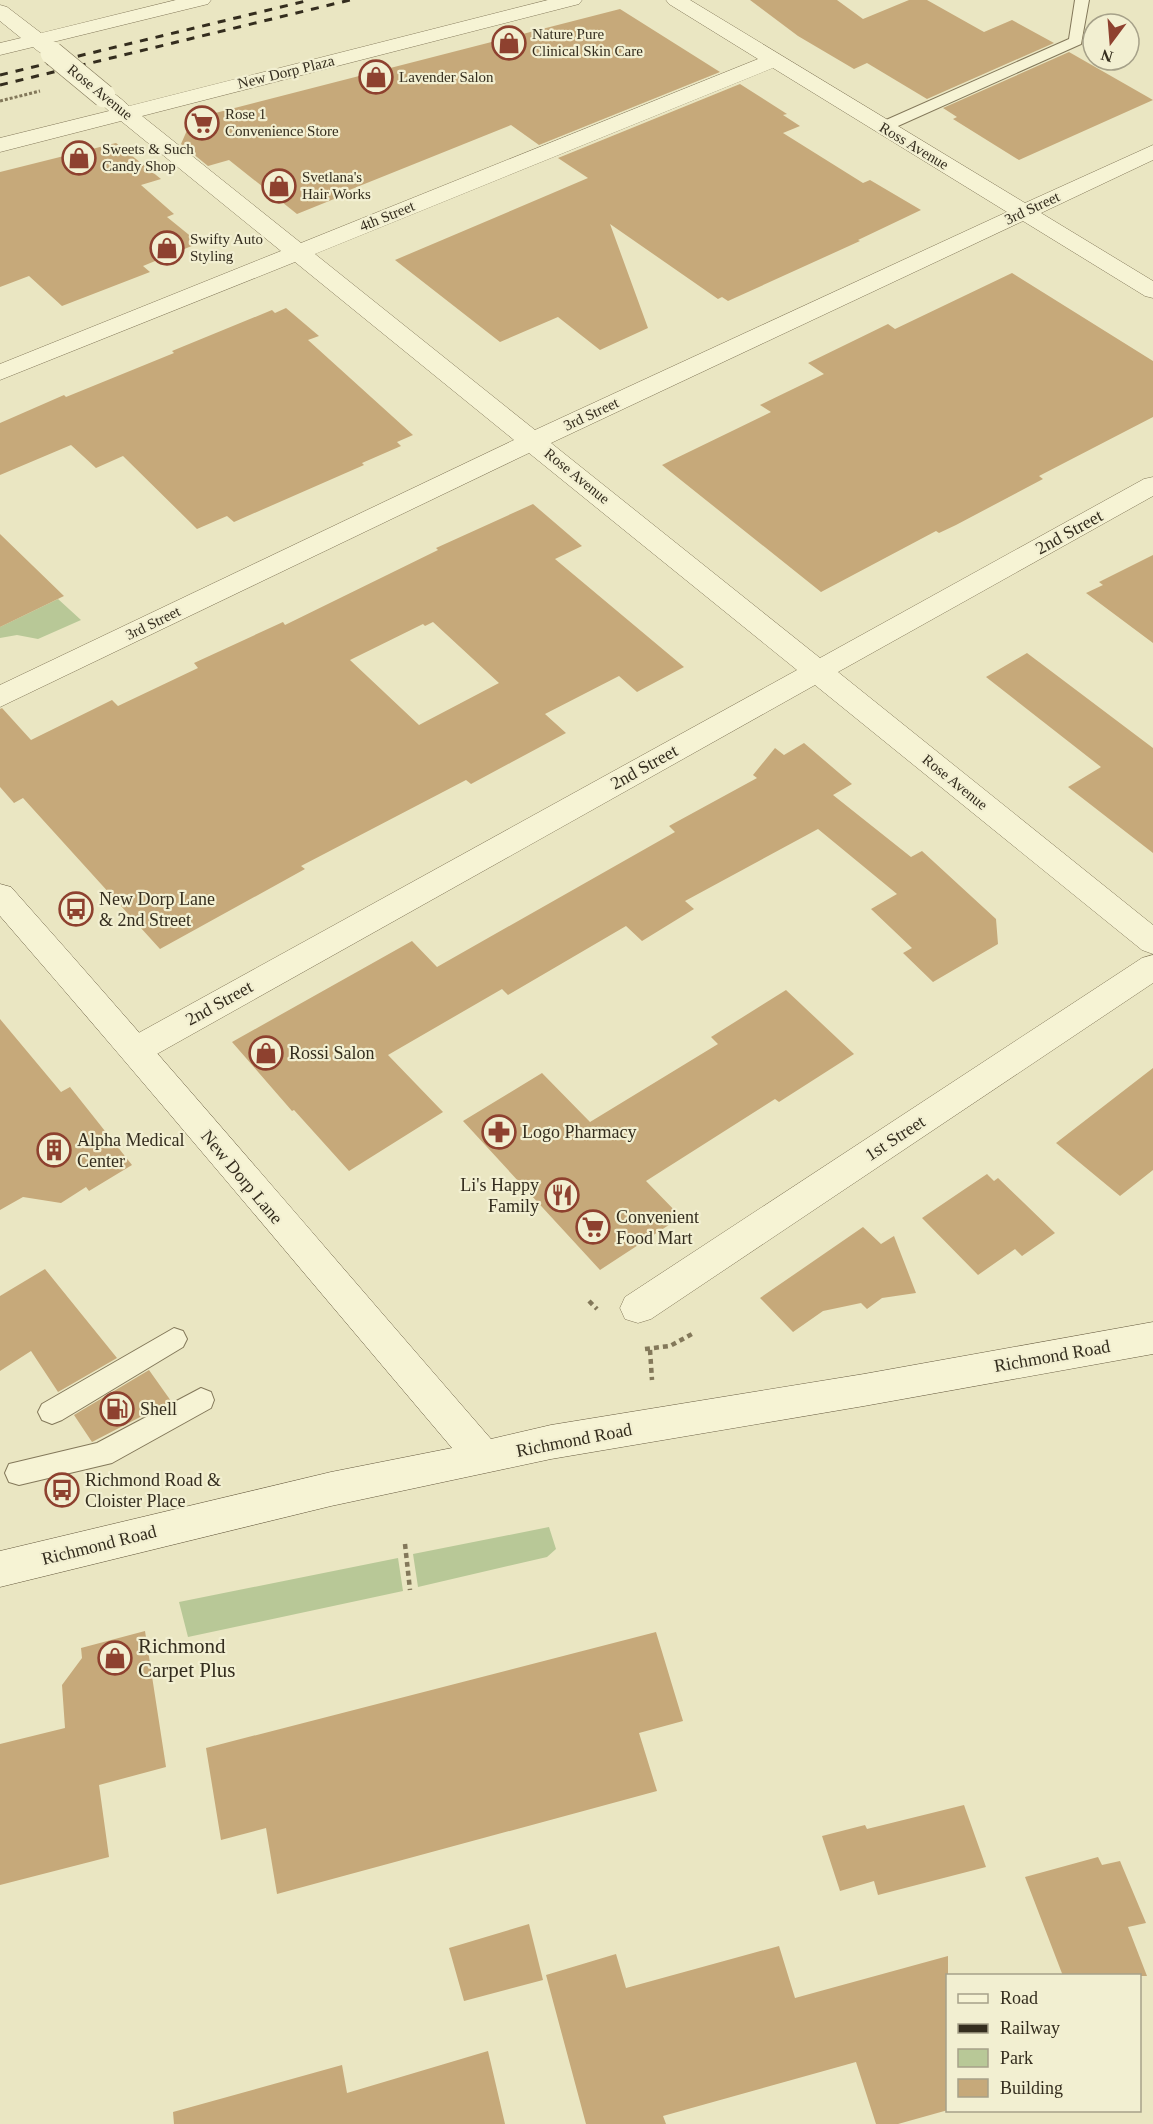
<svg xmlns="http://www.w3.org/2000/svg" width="1153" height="2124" viewBox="0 0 1153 2124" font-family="'Times New Roman',serif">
<rect width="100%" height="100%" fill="#eae6c2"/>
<path fill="#b8c897" d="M58,599L81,620L38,639L17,635L0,638V627Z
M549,1527L556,1549L547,1557L418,1587L413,1554Z
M398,1558L403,1591L188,1637L179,1602Z"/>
<path fill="#c6a97a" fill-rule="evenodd" d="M750,0H837L863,19L909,0H927L984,32L1012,20L1054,43L927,99L867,63L854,69L798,36Z
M620,9L720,72L539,145L511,125L337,195L339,197L297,214L229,160L208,166L181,144L192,119Z
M1069,52L1153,100L1019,160L953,119L957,117L943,108Z
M740,84L787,114L783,115L800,126L783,133L863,183L870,180L921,210L858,240L860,241L728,301L722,297L718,299L610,224L648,328L600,350L558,317L500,342L395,260L588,178L558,158Z
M116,143L161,179L141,185L174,214L167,217L199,243L143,266L150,272L62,306L29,276L0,287V172Z
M1012,273L1153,361V417L1039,476L1043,479L956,525L939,533L936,531L821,592L662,465L771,412L760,405L824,374L808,363L888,324L895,329Z
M286,308L319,336L308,340L413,435L397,442L401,446L362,463L364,465L234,522L227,516L197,529L123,456L96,468L71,445L0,475V423L64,395L66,397L174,353L172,351L272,310L275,313Z
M533,504L582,546L555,559L684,667L637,692L619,676L545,714L566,733L471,784L466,780L301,866L305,869L160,949L23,798L14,803L0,787V709L2,708L31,740L112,700L118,706L198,668L194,663L283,622L285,625L438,550L436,548ZM433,622L499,683L419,725L350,660L423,624L425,626Z
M0,534L64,596L0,627Z
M1153,555V643L1086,593L1103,585L1099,582Z
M1027,653L1153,748V853L1068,787L1101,767L986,677Z
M804,743L852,784L833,795L911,857L922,851L996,919L998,944L933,982L903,953L912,948L871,909L897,894L818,829L685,901L694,909L642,941L626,926L508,995L502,989L388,1055L443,1112L349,1171L294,1110L292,1111L232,1042L412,941L437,967L675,832L669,826L757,778L753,775L775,748L784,755Z
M786,990L854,1054L779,1102L775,1099L646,1181L681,1217L600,1270L463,1121L542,1073L590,1122L718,1044L711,1037Z
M0,1019L61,1092L70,1087L132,1165L89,1191L86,1187L61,1203L23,1197L0,1210Z
M1153,1068V1170L1120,1196L1056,1143Z
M987,1174L994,1181L998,1178L1055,1233L1022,1256L1015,1249L978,1275L922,1218Z
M863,1227L881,1244L894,1236L916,1293L882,1298L867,1309L861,1303L823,1311L793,1332L760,1298Z
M45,1269L117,1358L58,1392L31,1351L0,1371V1296Z
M149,1370L171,1401L92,1442L74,1415Z
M145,1631L166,1767L99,1785L109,1857L0,1885V1744L65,1728L62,1685L82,1658L81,1648Z
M656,1632L683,1721L639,1733L657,1791L277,1894L266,1828L221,1840L206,1748Z
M964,1805L986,1867L878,1895L874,1881L840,1891L822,1836L865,1825L867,1829Z
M1098,1857L1102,1865L1120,1861L1146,1923L1128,1927L1147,1976H1063L1025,1877Z
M529,1924L543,1980L464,2001L449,1948Z
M779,1946L795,1998L948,1956V2110L898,2124H876L856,2062L663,2116L666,2124H586L546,1975L616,1954L626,1988Z
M488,2051L505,2124H174L173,2112L342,2065L347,2093Z"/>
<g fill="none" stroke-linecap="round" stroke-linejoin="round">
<defs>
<path id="lane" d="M1075,0H1089L1081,44L889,130H877L875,127L877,124L1069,39Z
M174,1328L183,1331L187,1339L183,1347L62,1420L52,1424L42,1420L38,1412L42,1404Z
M201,1388L211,1392L214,1400L211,1408L112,1463L19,1485L9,1482L5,1473L9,1464L97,1443Z"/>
<path id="street" d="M176,0H211L208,4L53,42L59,49L55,53C45,56 41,54 33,47L0,55V43L21,38L0,21V5L7,7L41,33Z
M548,0H582L579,4L142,116L301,243L758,59L669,4L666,0H690L1025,203L1153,145V160L1041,213L1153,281V298L1145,296L1023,221L551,443L820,658L1144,479L1153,477V496L838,672L1153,925V954L1142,950L815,685L148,1059L136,1063L124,1059L120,1050L124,1041L797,670L529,453L0,707V685L514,440L295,262L0,380V364L281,251L121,121L0,152V138L109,111L93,96L96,91C111,88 119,97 129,106ZM773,68L1007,212L535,430L315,254Z
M1153,955V983L651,1319L638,1323L625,1319L620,1308L625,1297L1142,958Z"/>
<path id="secondary" d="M0,884L11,887C173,1069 331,1255 491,1439L551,1425L864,1374L1153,1322V1354L864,1406L551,1459L331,1506L0,1587V1551L331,1472L452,1448C301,1270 152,1091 0,916Z"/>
</defs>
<use href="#lane" stroke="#83785a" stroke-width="2"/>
<use href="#street" stroke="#83785a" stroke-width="1"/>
<use href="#secondary" stroke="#65593e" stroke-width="1"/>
<path stroke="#83785a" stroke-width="3" stroke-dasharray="3 2" stroke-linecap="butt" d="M0,101L40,91"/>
<path stroke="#83785a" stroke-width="4.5" stroke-dasharray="5 4" stroke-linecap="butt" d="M589,1301L597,1309
M645,1349L670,1346L692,1334
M650,1350L652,1380
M405,1544L410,1590"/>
<use href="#lane" fill="#f6f3d4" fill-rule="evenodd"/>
<use href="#street" fill="#f6f3d4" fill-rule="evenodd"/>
<use href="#secondary" fill="#f6f3d4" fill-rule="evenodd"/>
<path stroke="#342d1e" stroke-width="3" stroke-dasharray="8 8" stroke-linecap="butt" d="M0,75L310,0
M0,85L350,0"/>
<defs>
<path id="street-bridge" d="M52,53L104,96"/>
</defs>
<use href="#street-bridge" stroke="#83785a" stroke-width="24" stroke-linecap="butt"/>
<use href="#street-bridge" stroke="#f6f3d4" stroke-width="23"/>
</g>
<defs>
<symbol id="shop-ring" viewBox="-11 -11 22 22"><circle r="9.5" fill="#f2efd1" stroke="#8e412f" stroke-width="1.5"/><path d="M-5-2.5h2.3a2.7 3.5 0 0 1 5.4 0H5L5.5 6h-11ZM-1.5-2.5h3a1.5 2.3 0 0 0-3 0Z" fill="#8e412f"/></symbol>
<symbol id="supermarket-ring" viewBox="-11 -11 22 22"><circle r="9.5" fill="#f2efd1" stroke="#8e412f" stroke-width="1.5"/><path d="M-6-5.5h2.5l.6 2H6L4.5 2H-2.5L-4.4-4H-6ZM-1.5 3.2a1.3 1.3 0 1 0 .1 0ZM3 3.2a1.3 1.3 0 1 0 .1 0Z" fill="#8e412f"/></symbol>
<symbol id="bus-ring" viewBox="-11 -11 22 22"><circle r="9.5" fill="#f2efd1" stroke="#8e412f" stroke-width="1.5"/><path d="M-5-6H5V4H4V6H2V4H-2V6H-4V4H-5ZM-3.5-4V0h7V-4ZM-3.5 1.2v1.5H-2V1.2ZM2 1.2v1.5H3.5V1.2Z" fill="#8e412f"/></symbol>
<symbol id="pharmacy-ring" viewBox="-11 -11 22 22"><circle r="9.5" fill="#f2efd1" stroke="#8e412f" stroke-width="1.5"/><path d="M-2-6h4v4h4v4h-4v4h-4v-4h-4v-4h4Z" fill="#8e412f"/></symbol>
<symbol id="building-ring" viewBox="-11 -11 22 22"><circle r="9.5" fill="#f2efd1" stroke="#8e412f" stroke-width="1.5"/><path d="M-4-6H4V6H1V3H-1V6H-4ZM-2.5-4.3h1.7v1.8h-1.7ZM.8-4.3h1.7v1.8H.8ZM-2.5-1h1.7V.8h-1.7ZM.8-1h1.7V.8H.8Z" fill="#8e412f"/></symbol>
<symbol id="restaurant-ring" viewBox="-11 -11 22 22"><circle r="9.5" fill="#f2efd1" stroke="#8e412f" stroke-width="1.5"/><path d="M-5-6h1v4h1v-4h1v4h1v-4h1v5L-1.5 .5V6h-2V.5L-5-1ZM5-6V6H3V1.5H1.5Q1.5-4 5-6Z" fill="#8e412f"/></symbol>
<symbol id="fuel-ring" viewBox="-11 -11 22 22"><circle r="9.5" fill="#f2efd1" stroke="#8e412f" stroke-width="1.5"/><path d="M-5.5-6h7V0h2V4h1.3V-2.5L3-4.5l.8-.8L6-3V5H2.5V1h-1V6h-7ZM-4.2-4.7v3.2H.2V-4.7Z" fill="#8e412f"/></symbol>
</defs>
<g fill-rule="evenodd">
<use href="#shop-ring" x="490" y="24" width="38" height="38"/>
<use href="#shop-ring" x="357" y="58" width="38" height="38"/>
<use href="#supermarket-ring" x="183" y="104" width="38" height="38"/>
<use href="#shop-ring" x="60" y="139" width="38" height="38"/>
<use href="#shop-ring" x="260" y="167" width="38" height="38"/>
<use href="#shop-ring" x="148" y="229" width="38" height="38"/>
<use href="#bus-ring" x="57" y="890" width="38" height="38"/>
<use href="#shop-ring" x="247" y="1034" width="38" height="38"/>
<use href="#pharmacy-ring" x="480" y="1113" width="38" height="38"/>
<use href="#building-ring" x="35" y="1131" width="38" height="38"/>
<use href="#restaurant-ring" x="543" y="1176" width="38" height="38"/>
<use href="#supermarket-ring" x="574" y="1208" width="38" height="38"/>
<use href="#fuel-ring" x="98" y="1390" width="38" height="38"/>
<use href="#bus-ring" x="43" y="1471" width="38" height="38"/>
<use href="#shop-ring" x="96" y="1639" width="38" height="38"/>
</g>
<g text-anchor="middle" stroke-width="4.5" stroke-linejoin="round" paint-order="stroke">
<g font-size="15" fill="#342d1e" stroke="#f2efd1" text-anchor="start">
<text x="532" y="39">Nature Pure<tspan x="532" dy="17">Clinical Skin Care</tspan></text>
<text x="399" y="82">Lavender Salon</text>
<text x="225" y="119">Rose 1<tspan x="225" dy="17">Convenience Store</tspan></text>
<text x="102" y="154">Sweets &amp; Such<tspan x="102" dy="17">Candy Shop</tspan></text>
<text x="302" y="182">Svetlana's<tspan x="302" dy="17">Hair Works</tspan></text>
<text x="190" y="244">Swifty Auto<tspan x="190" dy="17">Styling</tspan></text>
</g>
<g font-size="15" fill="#342d1e" stroke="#f2efd1">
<text transform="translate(286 72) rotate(-14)" y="5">New Dorp Plaza</text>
<text transform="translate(100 92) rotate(39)" y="5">Rose Avenue</text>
<text transform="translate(914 146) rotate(31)" y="5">Ross Avenue</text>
<text transform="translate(1032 208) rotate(-25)" y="5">3rd Street</text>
<text transform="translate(387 216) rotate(-22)" y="5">4th Street</text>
<text transform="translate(591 414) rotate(-25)" y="5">3rd Street</text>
<text transform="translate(577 476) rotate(39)" y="5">Rose Avenue</text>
<text transform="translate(153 623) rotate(-26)" y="5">3rd Street</text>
<text transform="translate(955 782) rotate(39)" y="5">Rose Avenue</text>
</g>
<g font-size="18" fill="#342d1e" stroke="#f2efd1">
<text transform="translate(1069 532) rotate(-29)" y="6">2nd Street</text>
<text transform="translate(644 767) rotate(-29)" y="6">2nd Street</text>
<text transform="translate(219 1003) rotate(-29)" y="6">2nd Street</text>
<text transform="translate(895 1138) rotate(-33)" y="6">1st Street</text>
<text transform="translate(242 1177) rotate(50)" y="6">New Dorp Lane</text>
<text transform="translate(1052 1356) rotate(-10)" y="6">Richmond Road</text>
<text transform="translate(574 1440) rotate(-11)" y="6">Richmond Road</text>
<text transform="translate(99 1545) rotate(-14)" y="6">Richmond Road</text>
</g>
<g font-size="18" fill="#342d1e" stroke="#f2efd1" text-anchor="start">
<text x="99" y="905">New Dorp Lane<tspan x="99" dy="21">&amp; 2nd Street</tspan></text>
<text x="289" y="1059">Rossi Salon</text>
<text x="522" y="1138">Logo Pharmacy</text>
<text x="77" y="1146">Alpha Medical<tspan x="77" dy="21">Center</tspan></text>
<text x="539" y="1191" text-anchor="end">Li's Happy<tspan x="539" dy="21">Family</tspan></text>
<text x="616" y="1223">Convenient<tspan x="616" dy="21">Food Mart</tspan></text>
<text x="140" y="1415">Shell</text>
<text x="85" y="1486">Richmond Road &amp;<tspan x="85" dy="21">Cloister Place</tspan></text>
</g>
<g font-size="21" fill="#342d1e" stroke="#f2efd1" text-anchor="start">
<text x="138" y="1653">Richmond<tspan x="138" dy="24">Carpet Plus</tspan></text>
</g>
</g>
<rect x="946" y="1974" width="195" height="138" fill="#f2efd1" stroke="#a6a189" stroke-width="1.5"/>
<rect x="958" y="1994" width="30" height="9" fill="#f6f3d4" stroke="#a6a189" stroke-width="1.5"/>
<text x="1000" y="2004" font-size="18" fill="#342d1e">Road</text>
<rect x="958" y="2024" width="30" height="9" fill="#342d1e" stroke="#a6a189" stroke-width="1.5"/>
<text x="1000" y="2034" font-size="18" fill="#342d1e">Railway</text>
<rect x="958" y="2049" width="30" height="18" fill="#b8c897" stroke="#a6a189" stroke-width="1.5"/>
<text x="1000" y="2064" font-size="18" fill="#342d1e">Park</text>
<rect x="958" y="2079" width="30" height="18" fill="#c6a97a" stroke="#a6a189" stroke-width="1.5"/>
<text x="1000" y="2094" font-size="18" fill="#342d1e">Building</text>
<g transform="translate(1111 42) rotate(196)"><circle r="28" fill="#f2efd1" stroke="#a6a189" stroke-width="1.5"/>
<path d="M0-4.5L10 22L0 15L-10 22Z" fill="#8e412f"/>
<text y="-9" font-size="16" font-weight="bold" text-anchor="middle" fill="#342d1e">N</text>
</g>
</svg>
